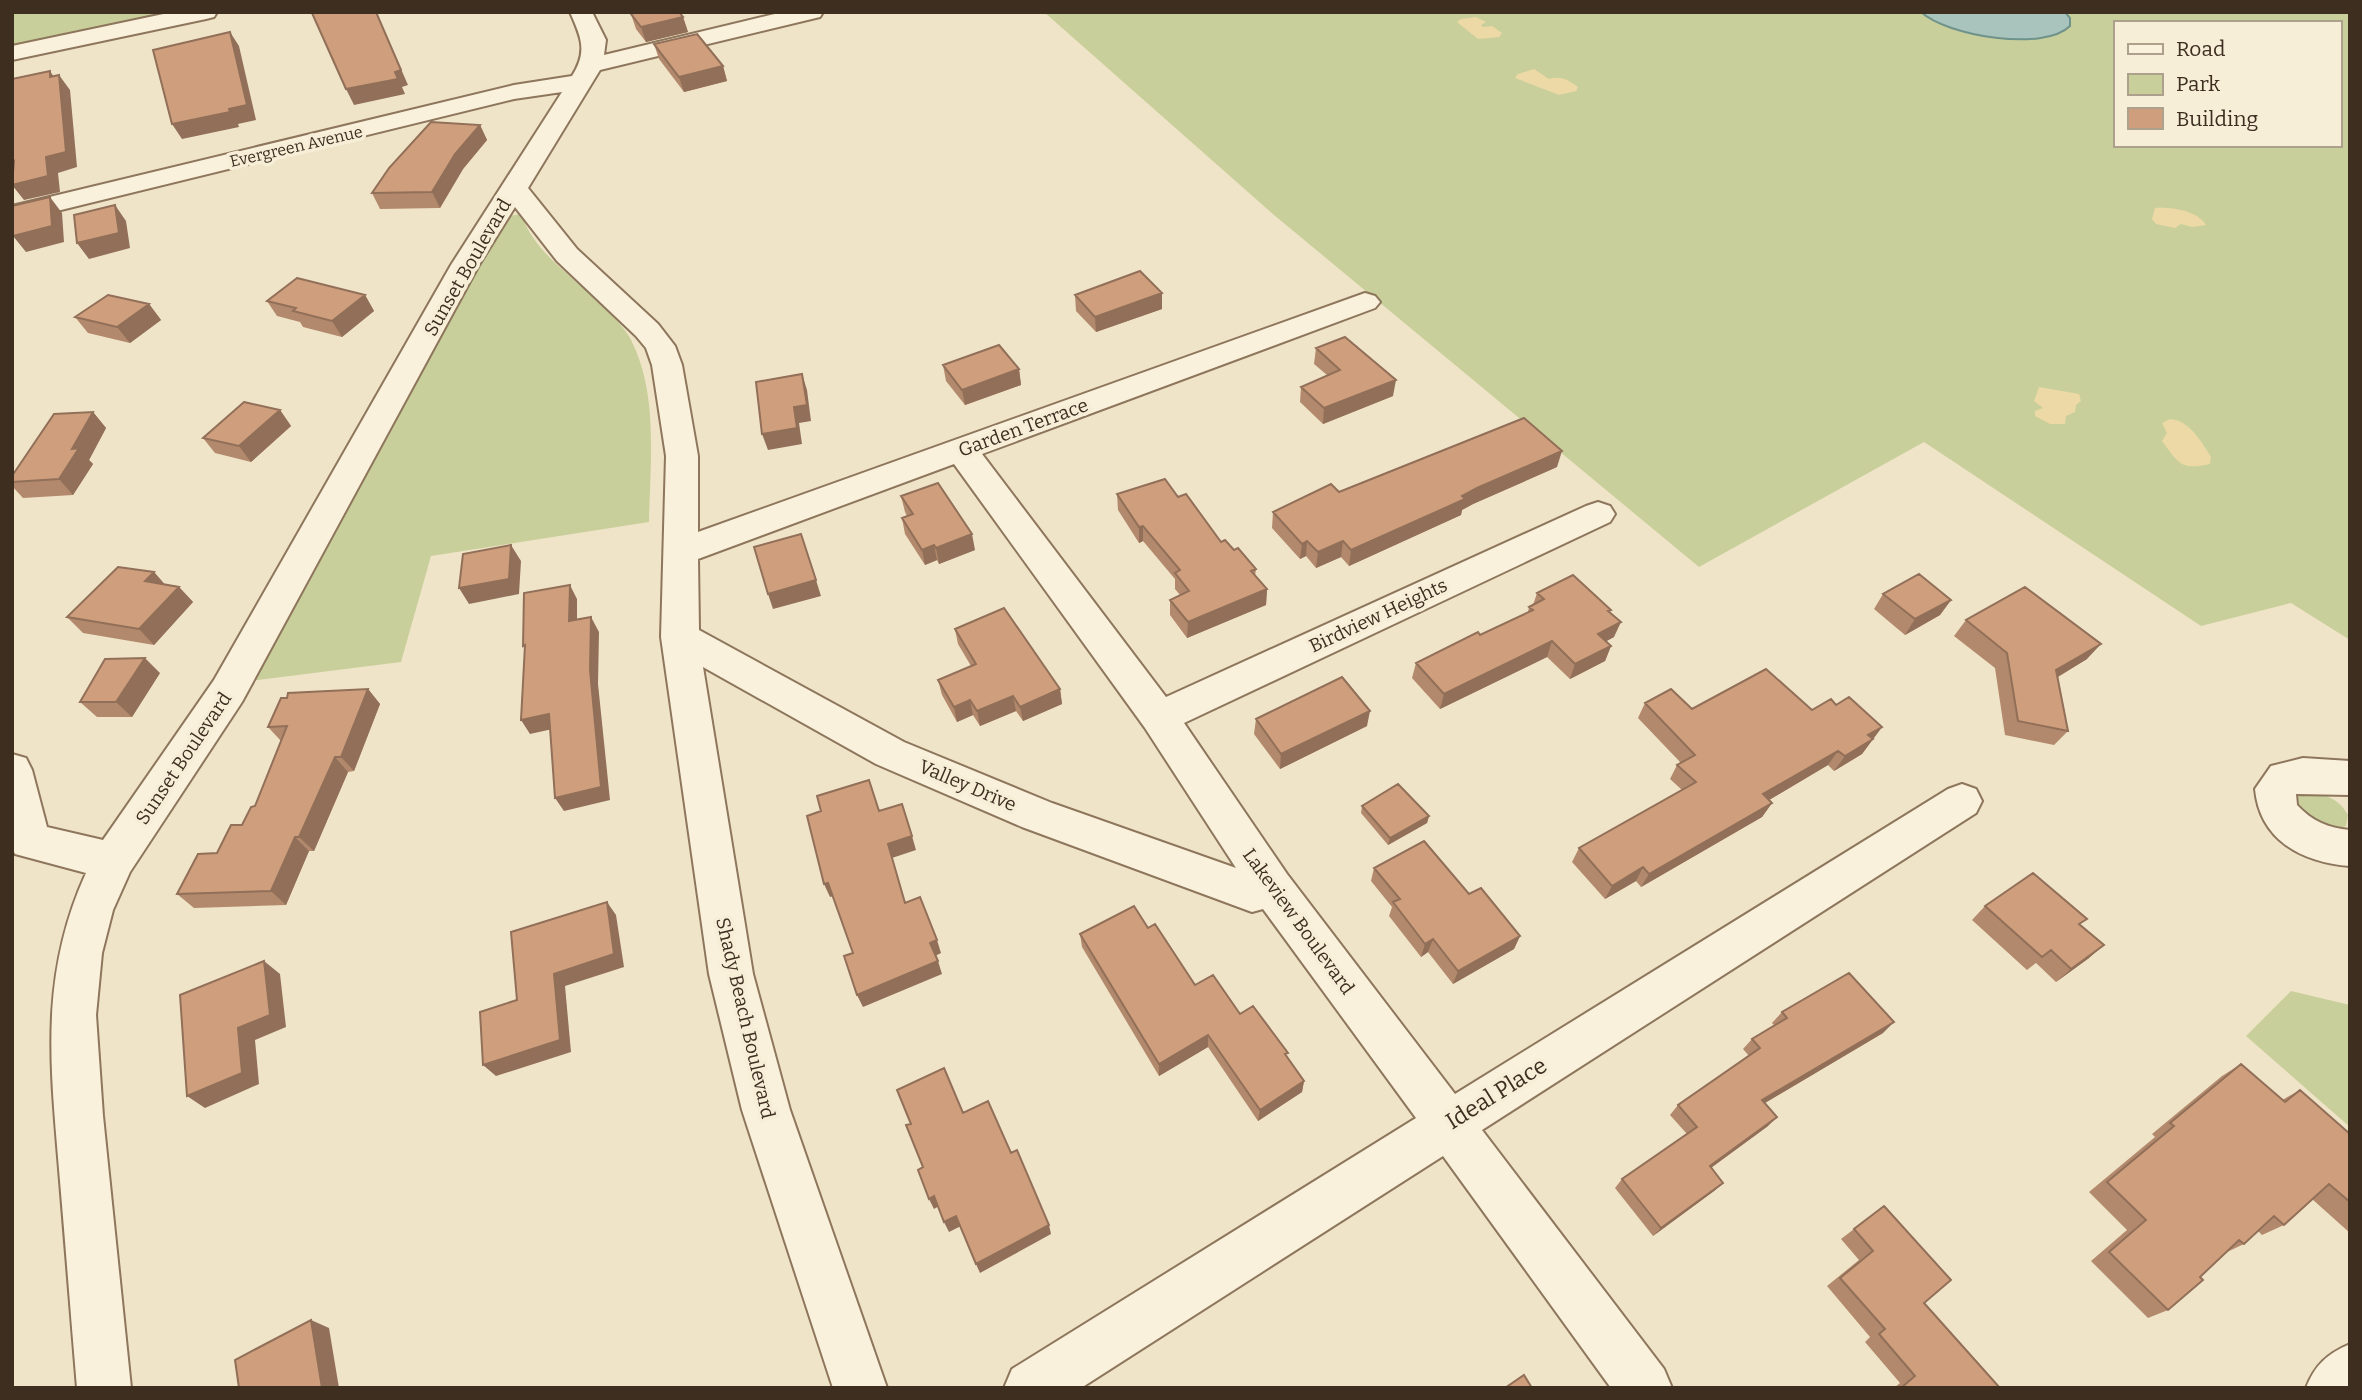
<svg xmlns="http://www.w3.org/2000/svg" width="2362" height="1400" viewBox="0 0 2362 1400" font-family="Bitter,serif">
<rect width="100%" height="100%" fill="#f0e4c8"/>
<path fill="#c9cf9b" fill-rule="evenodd" d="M12,12H187L12,48Z
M1044,12H2350V640L2291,603L2201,626L1924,442L1699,567L1274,215ZM2115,23H2339V145H2115Z
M521,214C534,251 567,272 594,298C606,309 622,324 630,338C659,393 650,462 649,522L431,556L401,662L250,681L502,217Z
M2303,792C2322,794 2338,796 2348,815L2346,826C2329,834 2298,819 2297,799Z
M2291,991L2350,1005V1127L2246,1036Z"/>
<path fill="#ecd9a5" d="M1476,17L1486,22L1481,25L1483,27L1492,26L1502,33L1499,37L1478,39L1457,22L1461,19Z
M1534,69L1549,79C1560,76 1567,79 1578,87L1576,91L1559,95L1515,78L1518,74Z
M2155,208C2170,207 2197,210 2206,225L2192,227L2181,224L2175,228L2156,224L2152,219Z
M2039,387L2079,394L2081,401L2076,405L2075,412L2066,416L2065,424H2050L2035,416V411L2043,408L2034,401Z
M2170,419C2189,420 2202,442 2211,457L2210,464C2180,471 2178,462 2162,441L2167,433L2162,423Z"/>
<path fill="#a9c4bc" stroke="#6f938a" stroke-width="2" d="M1921,12H2065L2070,18V26C2044,52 1947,36 1921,12Z"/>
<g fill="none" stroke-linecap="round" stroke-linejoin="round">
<defs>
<path id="minor" d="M173,12H217L214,17L206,19L12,60V46Z
M570,12H592L606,40L604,55L783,12H823L820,17L600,70L528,188L577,249L658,324L675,346L682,365L698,456V532L1365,293L1375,296L1380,302L1375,308L982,454L1166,697L1586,506L1598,502L1610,506L1615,514L1610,522L1184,723L1287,874L1455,1094L1948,789L1962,784L1976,789L1982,801L1976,813L1482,1130L1664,1369L1672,1388H1611L1443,1156L1081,1388H1004L1012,1369L1416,1118L1263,909L1252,912L1022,827L876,764L703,667L753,974L790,1110L887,1388H833L742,1110L709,974L661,637L666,456L652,365L646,348L636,336L557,261L515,207L479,265L242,702L130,872L113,910L102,953L96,1015L103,1116L131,1388H77C71,1319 66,1250 60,1181C51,1069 38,979 86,873L15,854L12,848V754L26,758L32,770L47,827L103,840L214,680L451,265L562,92L514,99L12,222V206L514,85L572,76C588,51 581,37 570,12ZM954,464L1145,728L1236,868L1052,803L904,742L699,630L698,559Z
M2303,758L2350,761V795L2296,794L2297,805C2312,821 2328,828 2350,830V866C2301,862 2260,840 2255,789L2271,766Z
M2350,1344V1388H2306C2315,1365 2327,1354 2350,1344Z"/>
</defs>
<use href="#minor" stroke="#8d765c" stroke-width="4"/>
<use href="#minor" fill="#faf1dc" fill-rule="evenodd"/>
</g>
<path fill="#b2896c" d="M631,14L683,17L688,32L646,42L636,29Z
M654,44L723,66L727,81L684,92L659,59Z
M480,125L487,140L463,169L440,208L380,209L372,193Z
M365,295L374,311L342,337L303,327L300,322L277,316L267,301Z
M1075,295L1162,309L1096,332L1076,311Z
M149,304L161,320L130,343L88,333L75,317Z
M1316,348L1393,396L1323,424L1300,402L1301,387L1327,375L1314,364Z
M943,365L1019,369L1021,385L965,405L946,381Z
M280,410L291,426L251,462L215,453L203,438Z
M93,412L106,428L89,460L93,464L73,495L23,498L12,486V476Z
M1557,467L1473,504L1462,510L1461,515L1349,566L1341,557L1316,568L1306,556L1300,559L1272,528L1273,512Z
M1117,494L1178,497L1221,542L1234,550L1256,569L1255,576L1267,589L1266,605L1187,638L1170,615V600L1180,595L1175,589V579L1143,541L1139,543L1118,510Z
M901,496L975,550L939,564L937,560L925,565L905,534L902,518L907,516L905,512Z
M154,572L164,584L179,587L193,602L154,645L83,633L67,617Z
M1537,593L1611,610L1610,612L1614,637L1606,641L1611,646L1605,661L1570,679L1547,657L1440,709L1412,678L1416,663L1480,635L1528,612L1529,607L1533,605Z
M1883,594L1951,600L1940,615L1905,635L1874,609Z
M1966,620L2087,659L2058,677L2068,731L2054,745L2005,735L1995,668L1954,636Z
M955,629L1060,689L1062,704L1023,721L1016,711L980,726L973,715L957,722L942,695L938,680L971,666L958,644Z
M160,673L132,717H97L80,702Z
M368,689L380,704L354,771L348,772L314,851H309L286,905L194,908L177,894L217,853L242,825L255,806L281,741L268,727Z
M1645,703L1692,709L1812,710L1836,705L1882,727L1862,754L1834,771L1828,765L1769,800L1772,803L1762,817L1641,887L1636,881L1605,899L1572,862L1579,848L1682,790L1670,779L1677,765L1681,763L1638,718Z
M1256,719L1367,726L1280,769L1254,734Z
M1362,806L1429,816L1427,823L1388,845L1361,813Z
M1374,868L1469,894L1520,936L1514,949L1453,984L1428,952L1421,957L1389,916L1392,907L1371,881Z
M1985,906L2080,925L2089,958L2056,982L2036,963L2027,970L1972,920Z
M1148,928L1195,985L1240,1014L1287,1057L1304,1081L1302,1092L1258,1121L1208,1047L1159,1076L1082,947L1080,934Z
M1782,1012L1883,1033L1765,1103L1768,1126L1711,1168L1723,1183L1714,1191L1653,1236L1615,1188L1622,1179L1687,1134L1670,1115L1678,1105L1749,1056L1743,1049L1752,1039L1774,1025L1772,1023Z
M2241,1064L2282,1100L2300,1090L2350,1134V1233L2312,1199L2284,1225L2262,1235L2258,1231L2244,1244L2227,1252L2200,1277L2168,1310L2148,1318L2091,1261L2127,1230L2089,1192L2155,1137L2152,1134L2222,1076Z
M1884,1206L1924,1303L2000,1388H1894L1900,1383L1865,1342L1870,1337L1827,1286L1859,1260L1841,1239Z"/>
<path fill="#916f58" d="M376,12L408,85L402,87L405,94L354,105L346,89L395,72Z
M683,17L688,32L646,42L641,27Z
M230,32L239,46L256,120L238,124L239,127L182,139L172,124Z
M723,66L727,81L684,92L679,77Z
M50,71L60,86L59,75L70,90L77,167L58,173L60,192L24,200L12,185L46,157L50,77Z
M480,125L487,140L463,169L440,208L432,192L455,154Z
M50,197L62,213L64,242L26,252L13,236Z
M115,205L126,221L130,248L89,259L77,243Z
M1162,293V309L1096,332L1095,317Z
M365,295L374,311L342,337L332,321Z
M149,304L161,320L130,343L117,327Z
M1019,369L1021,385L965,405L962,390Z
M802,374L807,390L811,421L799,423L802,444L768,450L762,434L794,407Z
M1396,380L1393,396L1323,424L1324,408Z
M280,410L291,426L251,462L239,446Z
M93,412L106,428L89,460L93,464L73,495L59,479L72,449Z
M1562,451L1557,467L1473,504L1462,510L1461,515L1349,566L1351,550L1462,496L1477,488Z
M1143,526V541L1139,543V527Z
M972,534L975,550L939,564L936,548Z
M1307,541L1306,556L1300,559L1302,544Z
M1343,541L1341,557L1316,568L1318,552Z
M511,545L521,561L519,594L469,604L459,588Z
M934,545L937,560L925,565L922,550Z
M154,572L168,588L145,581Z
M816,580L821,596L773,609L768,594Z
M570,585L577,599V636L569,621Z
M179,587L193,602L154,645L139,629Z
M1267,589L1266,605L1187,638L1188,622Z
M1951,600L1940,615L1905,635L1915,619Z
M591,617L599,632L598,684L610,800L564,811L555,798L590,670Z
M1621,622L1614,637L1592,649L1598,634Z
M1552,641L1547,657L1440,709L1444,694Z
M2101,644L2087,659L2044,685L2056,670Z
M1611,646L1605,661L1570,679L1575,664Z
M145,658L160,673L132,717L116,702Z
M368,689L380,704L354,771L341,757Z
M1060,689L1062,704L1023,721L1020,707Z
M1013,696L1016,711L980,726L977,711Z
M970,700L973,715L957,722L954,707Z
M1370,711L1367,726L1280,769L1281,754Z
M549,714L557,728L530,734L521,720Z
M1882,727L1862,754L1834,771L1845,756L1868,735Z
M1838,751L1828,765L1754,809L1763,794Z
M335,757L348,772L314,851L299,837Z
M1772,803L1762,817L1641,887L1649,874Z
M1429,816L1427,823L1388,845L1390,838Z
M912,836L916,850L892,858L910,917L888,844Z
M295,837L309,851L286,905L271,891Z
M1643,867L1636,881L1605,899L1612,886Z
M828,883L834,896L830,897L824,884Z
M607,902L616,915L624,967L565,986L571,1052L496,1076L483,1065L554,974Z
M1520,936L1514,949L1453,984L1458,971Z
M1433,939L1428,952L1421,957L1425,944Z
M937,940L941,953L935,956L930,943Z
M2104,945L2089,958L2056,982L2071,969Z
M264,961L280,974L286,1027L255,1040L259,1084L205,1108L187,1096L238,1028Z
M938,961L942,974L863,1007L857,995Z
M1894,1022L1883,1033L1753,1110L1762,1100Z
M1208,1035V1047L1159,1076V1064Z
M1304,1081L1302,1092L1258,1121L1260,1110Z
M1777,1117L1768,1126L1701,1175L1710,1166Z
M1723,1183L1714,1191L1653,1236L1661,1228Z
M934,1196L939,1206L934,1209L929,1199Z
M956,1216L961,1226L949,1232L944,1222Z
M1049,1225L1051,1234L980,1273L976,1264Z
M311,1320L329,1328L339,1388H322Z"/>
<path fill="#cf9f7d" stroke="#916f58" stroke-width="2" d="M315,12H376L401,70L395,72L398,79L346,89L312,13Z
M638,12H679L683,17L641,27L631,14Z
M230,32L247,105L229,109L230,112L172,124L153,50Z
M697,34L723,66L679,77L654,44Z
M50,71V77L59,75L66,152L46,157L48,176L12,185L14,161L12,162V79Z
M431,122L480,125L455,154L432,192L372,193L389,168Z
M50,197L52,226L13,236L12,206Z
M115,205L119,233L77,243L74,215Z
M1140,271L1162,293L1095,317L1075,295Z
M297,278L365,295L332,321L293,311L296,308L267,301Z
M108,295L149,304L117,327L75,317Z
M1345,337L1396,380L1324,408L1301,387L1340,370L1316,348Z
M999,345L1019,369L962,390L943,365Z
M802,374L807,405L794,407L797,428L762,434L756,382Z
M244,402L280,410L239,446L203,438Z
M93,412L72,449L79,448L59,479L12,482V476L54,414Z
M1524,418L1562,451L1477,488L1462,496L1465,499L1351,550L1343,541L1318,552L1307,541L1302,544L1273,512L1331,484L1339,492Z
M1165,479L1178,497L1186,494L1221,542L1225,540L1234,550L1238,548L1256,569L1251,571L1267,589L1188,622L1170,600L1189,591L1175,573L1180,570L1143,526L1139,527L1117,494Z
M938,483L972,534L936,548L934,545L922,550L902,518L913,514L901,496Z
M801,534L816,580L768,594L754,547Z
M511,545L509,579L459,588L463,554Z
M118,567L154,572L145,581L179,587L139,629L67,617Z
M1919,574L1951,600L1915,619L1883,594Z
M1573,575L1611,610L1608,611L1621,622L1598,634L1611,646L1575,664L1552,641L1444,694L1416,663L1478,632L1480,635L1533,610L1529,607L1544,599L1537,593Z
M570,585L569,621L591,617L590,670L601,787L555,798L549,714L521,720L525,645L523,646L524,593Z
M2025,587L2101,644L2056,670L2068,731L2018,721L2007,653L1966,620Z
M1004,608L1060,689L1020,707L1013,696L977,711L970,700L954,707L938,680L976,664L955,629Z
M145,658L116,702H80L105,659Z
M1766,669L1812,710L1831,699L1836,705L1849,697L1882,727L1868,735L1873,739L1845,756L1838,751L1763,794L1772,803L1649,874L1643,867L1612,886L1579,848L1696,782L1677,765L1695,755L1645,703L1671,689L1692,709Z
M1342,677L1370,711L1281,754L1256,719Z
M368,689L341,757H335L299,837H295L271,891L177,894L198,854L217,853L231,825H242L251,807L255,806L287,726L268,727L281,698H287L288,693Z
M869,780L879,811L902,804L912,836L888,844L905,903L920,897L937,940L930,943L938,961L857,995L844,956L853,953L828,883L824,884L807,816L821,811L817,796Z
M1398,784L1429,816L1390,838L1362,806Z
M1424,841L1469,894L1481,888L1520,936L1458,971L1433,939L1425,944L1393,902L1400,899L1374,868Z
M2033,873L2087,919L2079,924L2104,945L2071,969L2051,950L2042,957L1985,906Z
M607,902L614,954L554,974L560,1040L483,1065L480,1012L517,1000L511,932Z
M1134,906L1148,928L1155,924L1195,985L1213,975L1240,1014L1253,1006L1288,1053L1285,1054L1304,1081L1260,1110L1208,1035L1159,1064L1080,934Z
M264,961L270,1015L238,1028L242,1073L187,1096L180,995Z
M1849,973L1894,1022L1762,1100L1777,1117L1710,1166L1723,1183L1661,1228L1622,1179L1697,1127L1678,1105L1760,1048L1752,1039L1787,1018L1782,1012Z
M2241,1064L2285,1102L2300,1090L2350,1134V1202L2329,1184L2284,1225L2274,1216L2244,1244L2239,1240L2200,1277L2203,1280L2168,1310L2109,1252L2146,1220L2107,1182L2174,1126L2170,1123Z
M944,1068L963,1113L988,1101L1011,1153L1017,1150L1049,1225L976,1264L956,1216L944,1222L934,1196L929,1199L918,1170L923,1167L906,1125L911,1124L897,1090Z
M1884,1206L1951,1280L1924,1303L2000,1388H1901L1915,1376L1879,1334L1885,1329L1840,1278L1873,1251L1854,1229Z
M311,1320L322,1388H239L235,1360Z
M1524,1375L1532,1388H1505Z"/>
<g text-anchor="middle" stroke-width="7" stroke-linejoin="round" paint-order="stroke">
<g font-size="16" fill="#3d2e20" stroke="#f7eed8">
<text transform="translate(296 146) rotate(-13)" y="6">Evergreen Avenue</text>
</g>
<g font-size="19" fill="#3d2e20" stroke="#f7eed8">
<text transform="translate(467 267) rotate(-60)" y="7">Sunset Boulevard</text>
<text transform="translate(1023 427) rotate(-20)" y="7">Garden Terrace</text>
<text transform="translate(1378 615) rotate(-25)" y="7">Birdview Heights</text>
<text transform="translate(183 758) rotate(-56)" y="7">Sunset Boulevard</text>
<text transform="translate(968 785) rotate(23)" y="7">Valley Drive</text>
<text transform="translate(1299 921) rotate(54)" y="7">Lakeview Boulevard</text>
<text transform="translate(746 1018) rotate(77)" y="7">Shady Beach Boulevard</text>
</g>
<g font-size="23" fill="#3d2e20" stroke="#f7eed8">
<text transform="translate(1496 1093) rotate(-32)" y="8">Ideal Place</text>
</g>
</g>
<rect width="2362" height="1400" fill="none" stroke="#3d2e20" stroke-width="28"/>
<rect x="2114" y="21" width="228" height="126" fill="#f7eed8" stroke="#ada18e" stroke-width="2"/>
<rect x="2128" y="44" width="35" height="10" fill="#faf1dc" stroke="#ada18e" stroke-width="2"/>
<text x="2176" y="56" font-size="21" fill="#3d2e20">Road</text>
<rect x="2128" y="74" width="35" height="21" fill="#c9cf9b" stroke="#ada18e" stroke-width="2"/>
<text x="2176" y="91" font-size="21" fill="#3d2e20">Park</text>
<rect x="2128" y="108" width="35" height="21" fill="#cf9f7d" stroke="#ada18e" stroke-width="2"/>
<text x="2176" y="126" font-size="21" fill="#3d2e20">Building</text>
</svg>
